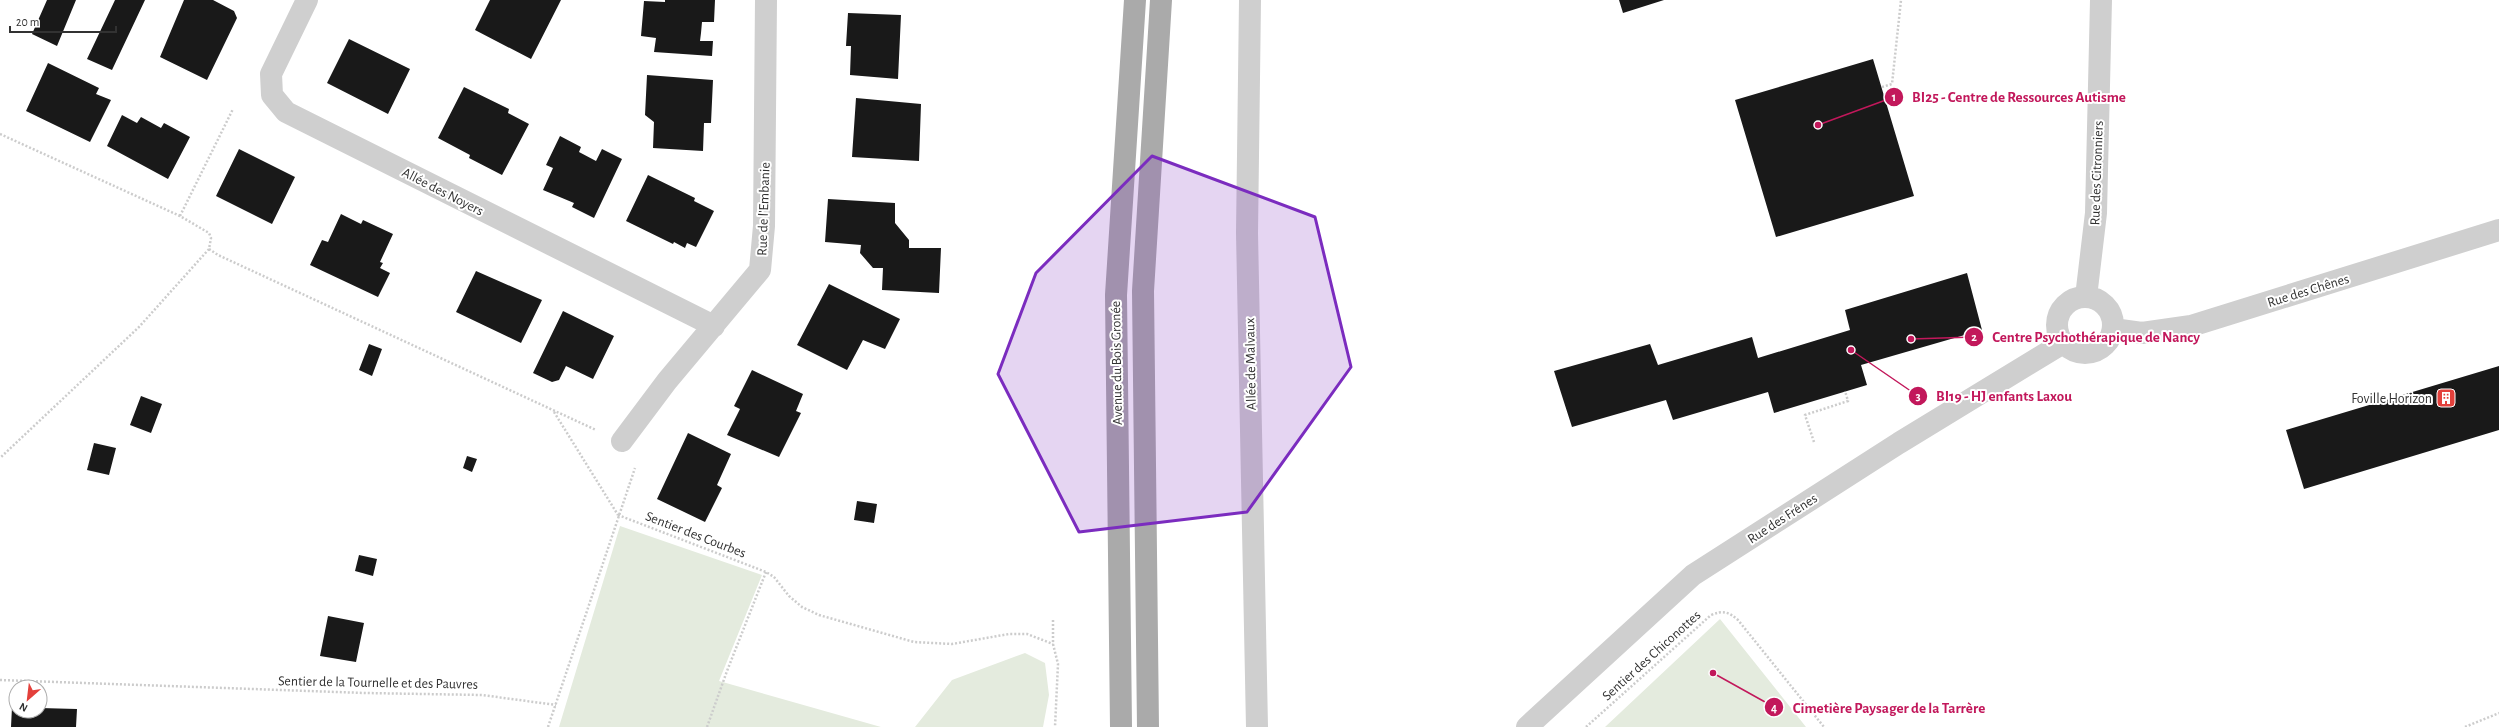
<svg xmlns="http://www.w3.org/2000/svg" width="2499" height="727" viewBox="0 0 2499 727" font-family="'Alegreya Sans',sans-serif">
<rect width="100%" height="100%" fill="#fff"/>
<path fill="#e4ebde" d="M620,526L762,575L719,681L881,727H559Z
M1720,619L1806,727H1605Z
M1025,653L1045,663L1049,695L1043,727H915L952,680Z"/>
<path fill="#191919" d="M47,0H76L57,46L32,34Z
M115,0H145L112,70L87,59Z
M184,0H213L234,11L237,18L207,80L160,57Z
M490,0H561L531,59L475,30Z
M665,0H715L714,22H702L701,33L700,41H713L712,56L654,52L656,38L641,36L644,1L665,2Z
M1619,0H1664L1623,13Z
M848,13L901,15L898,79L850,75L851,46H846Z
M349,39L410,69L388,114L327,83Z
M1873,59L1914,196L1776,237L1735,100Z
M48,63L99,88L96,94L111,100L90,142L26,111Z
M647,75L713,80L711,123H704L703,151L653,148L654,122L645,115Z
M464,87L509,109L508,113L529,124L502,175L469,158L470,155L438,138Z
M856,98L921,104L919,161L852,157Z
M122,115L137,123L141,117L161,128L164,123L190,137L168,179L107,146Z
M560,136L581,147L579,152L596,161L602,149L622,159L594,218L572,207L574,203L543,190L553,168L546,165Z
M239,149L295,177L272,224L216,196Z
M648,175L695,198L694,201L714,211L696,247L687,243L685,248L674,242L673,244L626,221Z
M828,199L895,203V223L909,240V248H941L939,293L882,290L883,268H873L860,253L861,245L825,242Z
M341,214L361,224L363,220L393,234L380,262L383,263L380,268L390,273L378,297L310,265L322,240L328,242Z
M476,271L542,300L521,343L456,312Z
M1967,273L1982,330L1861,365L1867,385L1774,413L1768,392L1673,420L1666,400L1572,427L1554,371L1650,344L1658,365L1752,337L1758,358L1850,330L1845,310Z
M829,284L900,319L885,349L863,340L847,370L797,345Z
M563,311L614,336L593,379L566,366L559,380L552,382L533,373Z
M369,344L382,349L372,376L359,370Z
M2499,366V430L2304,489L2286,430Z
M752,370L803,394L796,411L801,413L779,457L727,435L740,409L734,406Z
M141,396L162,404L151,433L130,425Z
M688,433L731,454L717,485L722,488L705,522L657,499Z
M94,443L116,448L109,475L87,470Z
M467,456L477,459L472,472L463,468Z
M857,501L877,504L874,523L854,520Z
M359,555L377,559L373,576L355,571Z
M328,616L364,623L356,662L320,656Z
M12,707H16V711H40V708L77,709L76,727H11Z"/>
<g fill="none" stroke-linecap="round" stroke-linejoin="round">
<path stroke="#ccc" stroke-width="2.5" stroke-dasharray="2 2" stroke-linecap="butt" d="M1882,87L1892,84L1901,0
M0,134L180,216L209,233L211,238L209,249L139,327L0,458
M180,216L233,109
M209,249L218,255L596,430
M554,412L618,515
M1814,442L1805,415L1848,401L1845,391
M618,515L766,572L774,577L789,596L802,607L819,615L914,642L952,644L1009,634H1027L1053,644
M1053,620V644L1058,664L1055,727
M0,680L365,693L482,695L556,705
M548,727L635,468
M707,727L727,671L766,572
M1586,727L1711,615C1723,610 1729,612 1738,620L1824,727
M2465,727L2499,713"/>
<path stroke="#cfcfcf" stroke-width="22" d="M307,0L271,74L272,95L286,112L714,326
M1250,0L1247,233L1257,727
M2086,297L2096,213L2101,0
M2057 325a28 28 0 1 1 56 0a28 28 0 1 1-56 0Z
M2113,329L2142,333L2191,326L2499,230
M622,441L667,381L760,270L764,226L766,0
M1527,727L1693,575L1899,443L2063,343"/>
<path stroke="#aaa" stroke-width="22" d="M1121,727L1116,295L1135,0
M1148,727L1143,291L1161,0"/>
</g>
<path fill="#7b2cbf" fill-opacity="0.2" stroke="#7b2cbf" stroke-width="3" stroke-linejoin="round" d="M1152,156L1315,217L1351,367L1247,512L1079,532L998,374L1036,273Z"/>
<defs>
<symbol id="building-square" viewBox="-11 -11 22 22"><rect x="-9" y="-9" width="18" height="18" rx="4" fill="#e3403b" stroke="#fff"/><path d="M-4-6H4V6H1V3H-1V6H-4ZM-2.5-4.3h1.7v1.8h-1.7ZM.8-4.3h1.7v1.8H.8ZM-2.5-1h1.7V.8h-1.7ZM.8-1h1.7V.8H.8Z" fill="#fff"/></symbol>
</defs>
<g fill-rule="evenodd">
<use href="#building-square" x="2435" y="387" width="22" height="22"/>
</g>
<g text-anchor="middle" stroke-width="4" stroke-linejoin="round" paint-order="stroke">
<g font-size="14" fill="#323232" stroke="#fff">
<text transform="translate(2096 173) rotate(-88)" y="5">Rue des Citronniers</text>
<text transform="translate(443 191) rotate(27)" y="5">Allée des Noyers</text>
<text transform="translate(763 209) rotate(-88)" y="5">Rue de l'Embanie</text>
<text transform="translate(2308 290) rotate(-17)" y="5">Rue des Chênes</text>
<text transform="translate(1116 363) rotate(-91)" y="5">Avenue du Bois Gronée</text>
<text transform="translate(1250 364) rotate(-91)" y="5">Allée de Malvaux</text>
<text transform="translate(1782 518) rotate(-33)" y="5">Rue des Frênes</text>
<text transform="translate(696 534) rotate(21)" y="5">Sentier des Courbes</text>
<text transform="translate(1651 655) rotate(-42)" y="5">Sentier des Chiconottes</text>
<text transform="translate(378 682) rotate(1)" y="5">Sentier de la Tournelle et des Pauvres</text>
</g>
<g font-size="14" fill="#323232" stroke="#fff" text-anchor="end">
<text x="2432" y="403">Foville Horizon</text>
</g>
</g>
<path fill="none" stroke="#c2185b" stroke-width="1.5" d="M1818 125L1894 97M1911 339L1974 337M1851 350L1918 396M1713 673L1774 707"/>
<g fill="#c2185b" stroke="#fff" stroke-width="1.5">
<circle cx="1818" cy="125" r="4"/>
<circle cx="1911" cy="339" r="4"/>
<circle cx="1851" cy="350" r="4"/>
<circle cx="1713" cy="673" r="4"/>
<circle cx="1894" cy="97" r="10"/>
<circle cx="1974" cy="337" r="10"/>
<circle cx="1918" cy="396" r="10"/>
<circle cx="1774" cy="707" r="10"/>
</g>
<g font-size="12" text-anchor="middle" font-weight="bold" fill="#fff">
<text x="1894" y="101">1</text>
<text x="1974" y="341">2</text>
<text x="1918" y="400">3</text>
<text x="1774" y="712">4</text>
</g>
<g font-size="15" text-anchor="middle" font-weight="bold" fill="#c2185b" stroke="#fff" stroke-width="4" stroke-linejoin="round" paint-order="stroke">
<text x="2019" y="102">BI25 - Centre de Ressources Autisme</text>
<text x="2096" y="342">Centre Psychothérapique de Nancy</text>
<text x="2004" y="401">BI19 - HJ enfants Laxou</text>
<text x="1889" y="713">Cimetière Paysager de la Tarrère</text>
</g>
<g transform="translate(28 699) rotate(208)"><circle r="19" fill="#ffffff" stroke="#adadad"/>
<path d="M0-3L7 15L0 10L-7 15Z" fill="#e3403b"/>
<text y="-6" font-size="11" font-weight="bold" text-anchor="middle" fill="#323232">N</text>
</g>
<path d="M10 26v6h106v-6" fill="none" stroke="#323232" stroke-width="2"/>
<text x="16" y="26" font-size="12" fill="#323232" stroke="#ffffff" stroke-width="3" paint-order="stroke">20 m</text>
</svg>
